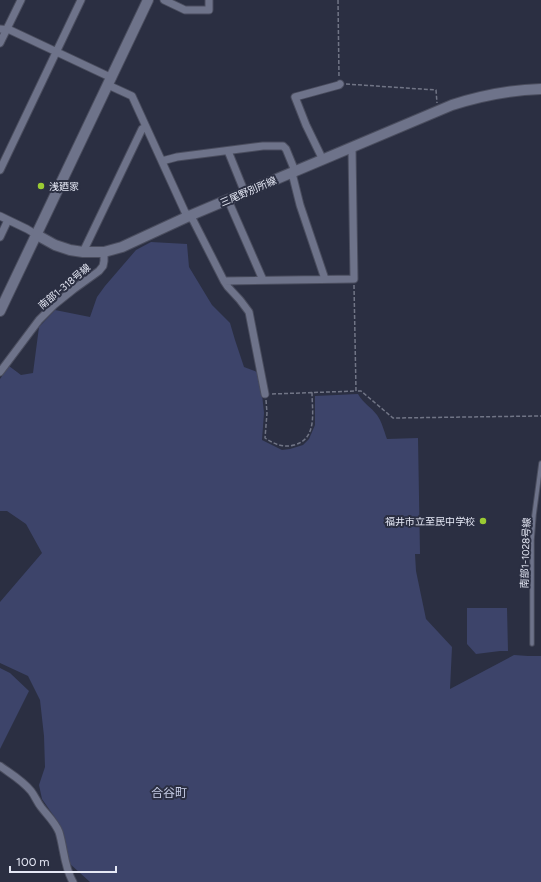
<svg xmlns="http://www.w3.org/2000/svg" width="541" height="882" viewBox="0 0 541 882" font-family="Figtree,'Noto Sans JP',sans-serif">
<rect width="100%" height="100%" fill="#2b2f42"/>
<path fill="#3d446a" d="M151,242L187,244L189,267L212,305L230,323L235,340L244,367L257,372L262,394L264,413L262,440L282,450L290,449L303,445L309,439L315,425V396L358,394C363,403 371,407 377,415C382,422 384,431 387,439L418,438L420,554H415L416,571L426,619L452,647L450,689L514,655L528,656H541V882H90L69,863L58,822L42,799L39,785L45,767L44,736L40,700L28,676L0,663V602L42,553L26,524L7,511H0V379L9,366L21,375L33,373L39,327L55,310L90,317L97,297L105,286L136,250Z
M467,608H507L508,651H500L476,654L467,644Z
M0,668L10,673L29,691L0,749Z"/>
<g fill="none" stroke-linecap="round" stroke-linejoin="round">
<defs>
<path id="lane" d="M532,644V540L534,515L541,463"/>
<path id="street" d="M164,0L185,10H209V0
M0,29L10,30L112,78
M0,43L21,0
M108,85L132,96L185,212L193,220L224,281L354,279L352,148
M228,151L245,193
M323,160L306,125L295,97L339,85L340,84
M162,161L177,157L263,146H283L286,149L295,171
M0,170L81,0
M292,173L300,205L325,279
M228,200L263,280
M0,216L27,229L37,235
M0,237L8,220
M83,252L142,129L146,127
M224,281L228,287L240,300L249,312L265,394
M0,372L39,320L54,305L74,289L99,271L103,266L104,261V252
M0,766C11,774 22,780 31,791C35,796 37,802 41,807C47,815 55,822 59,832C64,848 64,867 73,882"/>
<path id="secondary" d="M37,235L55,245L70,250L83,252H104L122,247L189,216L452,105C483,95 509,90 541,89
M0,311L148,0"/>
</defs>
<use href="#lane" stroke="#4a4d5e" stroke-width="5.5"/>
<use href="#street" stroke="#4a4d5e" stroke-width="9"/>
<use href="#secondary" stroke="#4a4d5e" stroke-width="12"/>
<path stroke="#717586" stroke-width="1.5" stroke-dasharray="4 2" stroke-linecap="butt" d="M338,0L339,78
M346,84L436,90L437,103
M354,285L356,391H361L393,418L541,416
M272,394L356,391
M266,400L267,413L265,438C274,444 283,448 294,445C318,439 312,411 312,392"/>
<use href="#lane" stroke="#6e738a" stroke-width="3.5"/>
<use href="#street" stroke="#6e738a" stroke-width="7"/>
<use href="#secondary" stroke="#6e738a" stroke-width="10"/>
</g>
<g fill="#9bcb33" stroke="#2b2f42" stroke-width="1.5">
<circle cx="41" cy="186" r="4"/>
<circle cx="483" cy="521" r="4"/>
</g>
<g text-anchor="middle" stroke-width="4" stroke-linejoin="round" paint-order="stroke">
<g font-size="10" fill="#e5e8f5" stroke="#2b2f42" text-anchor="start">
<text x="49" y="190">浅廼家</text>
<text x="475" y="525" text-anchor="end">福井市立至民中学校</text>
</g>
<g font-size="10" fill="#e5e8f5" stroke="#2b2f42">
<text transform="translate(248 191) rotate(-23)" y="4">三尾野別所線</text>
<text transform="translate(64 286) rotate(-40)" y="4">南部1-318号線</text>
<text transform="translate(525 553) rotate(-88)" y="4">南部1-1028号線</text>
</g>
<g font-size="12" fill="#c7cde7" stroke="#2b2f42">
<text x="169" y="797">合谷町</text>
</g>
</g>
<path d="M10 866v6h106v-6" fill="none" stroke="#e5e8f5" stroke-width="2"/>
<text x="16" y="866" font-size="12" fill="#e5e8f5" stroke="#2b2f42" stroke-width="3" paint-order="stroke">100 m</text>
</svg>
